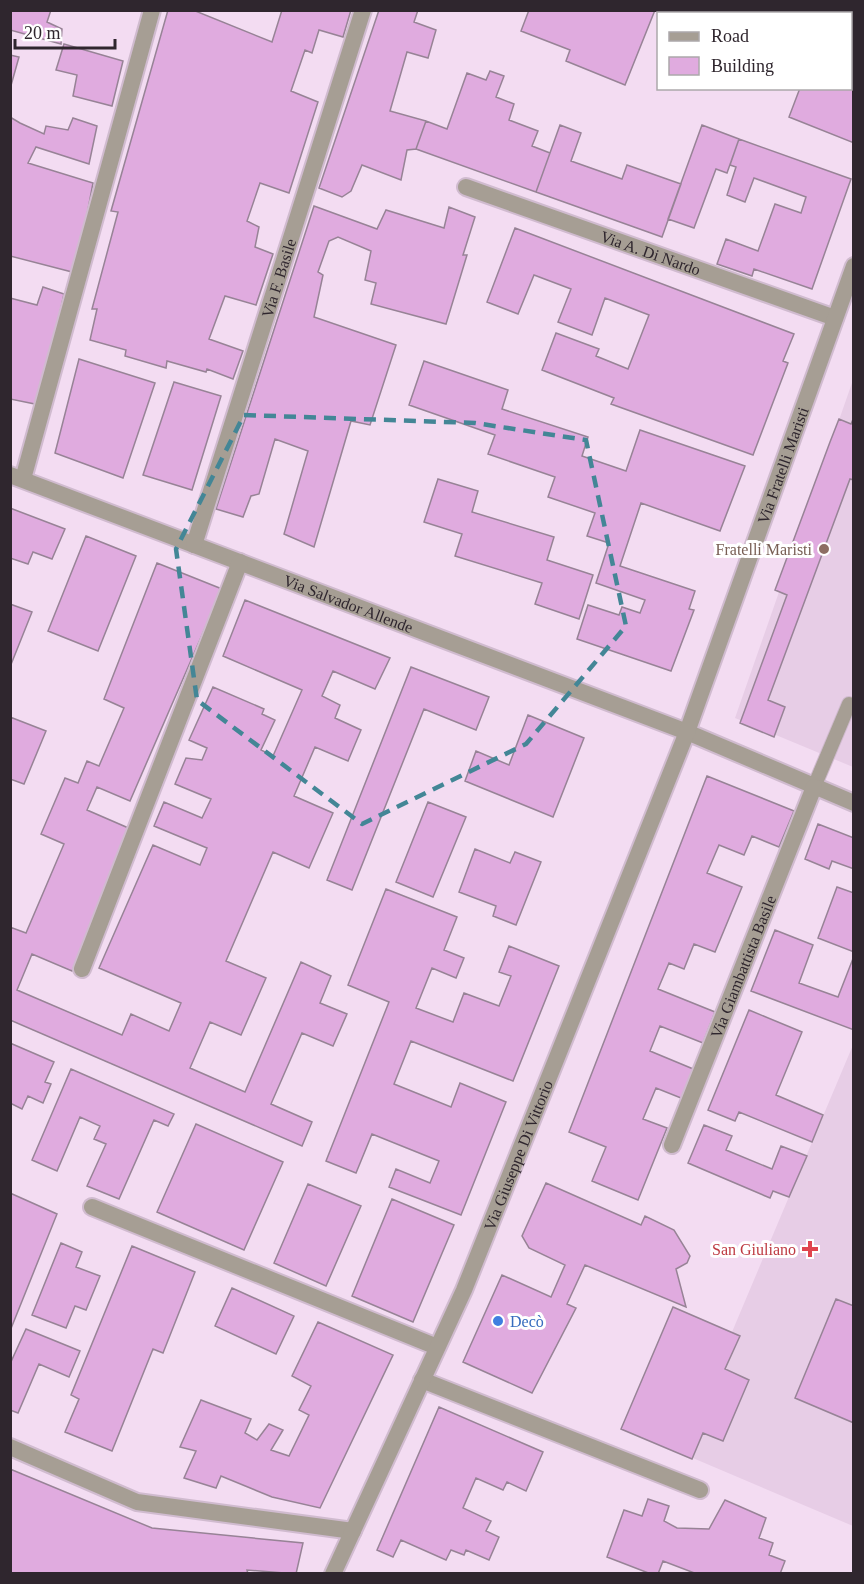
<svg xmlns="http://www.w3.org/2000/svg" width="864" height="1584" viewBox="0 0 864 1584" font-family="Georgia,serif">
<rect width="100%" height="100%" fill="#f3dcf2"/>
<path fill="#e7cde6" d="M853,380V767L735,718Z
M853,1045V1526L681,1453Z"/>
<path fill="#e0abdf" stroke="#978396" stroke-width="1.5" d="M10,10H51L47,22L62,29L61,44L10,30Z
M168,10H193L272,42L282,10H351L343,37L319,30L312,53L305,50L291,91L318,102L289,193L260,183L247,221L259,227L255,247L273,254L256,305L225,296L209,339L243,351L233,379L207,369L206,372L167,361L166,368L125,356L126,350L90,340L97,309H92L118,212L111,211Z
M379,10H418L414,22L436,30L428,58L407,52L390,111L426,121L416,149L407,150L401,180L362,165L351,191L342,197L319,188Z
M529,10H655L625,85L566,61L570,50L521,31Z
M705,10H740L747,14H703Z
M850,23L854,24V143L789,117L800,88H850Z
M64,44L123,61L112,106L73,96L77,75L56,70Z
M10,55L19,57L10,89Z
M490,71L504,76L496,97L514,104L509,120L538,131L532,146L550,153L536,192L416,149L426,121L447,129L467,73L486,80Z
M10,117L20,123L44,134L46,126L68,130L73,118L97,126L89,164L36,147L28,163L93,183L76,273L10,256Z
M560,125L581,133L571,161L622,179L627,165L681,184L662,237L536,192Z
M702,125L739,139L727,173L716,169L694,228L668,219Z
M739,139L851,179L812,289L754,269L752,276L717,264L726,239L758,251L775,204L801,213L806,197L754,178L745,202L727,195L736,167L730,165Z
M314,206L377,229L386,210L444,228L449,207L475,217L463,255H467L446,324L371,304L376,283L365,280L371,251L338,237L329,241L318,272L323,275L314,317L396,345L370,425L351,421L314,547L284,534L308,451L275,439L259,494L251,496L243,517L216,509Z
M515,228L794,334L783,361L788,363L753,455L611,404L614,398L542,370L556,333L599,349L596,356L628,369L649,315L605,298L592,335L558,322L571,289L534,275L518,314L487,302Z
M43,287L64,294L40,405L10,399V298L37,305Z
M79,359L155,383L123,478L55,453Z
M424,361L508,390L502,409L588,437L582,456L626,471L640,430L745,466L720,531L641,503L620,566L695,591L689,609L694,610L671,671L577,639L588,605L619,615L622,607L640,613L645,600L596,583L609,543L587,536L595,513L548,497L555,477L488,454L495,435L409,405Z
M174,382L221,396L192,490L143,475Z
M854,417V480L850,479L768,700L785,707L774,737L740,723L787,595L775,590L830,442L839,419L851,424Z
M438,479L478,491L472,512L554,537L547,560L593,575L579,619L535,604L542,583L455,556L462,534L424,522Z
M10,508L65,529L52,559L33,552L28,564L10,558Z
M86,536L136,556L98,651L48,631Z
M157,563L222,589L130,801L97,787L87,810L133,830L72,971L32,954L17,990L122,1035L131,1014L169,1031L181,1003L99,968L153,845L200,865L207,848L154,826L164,802L202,818L211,799L175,784L186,758L202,760L207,748L189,740L213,687L264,709L262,714L275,720L261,750L273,756L302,690L223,656L245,600L390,658L375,689L333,671L322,696L340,705L335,718L361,730L348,761L315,747L294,796L333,813L309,868L273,852L226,961L266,978L241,1035L210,1022L190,1068L245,1092L301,962L331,976L320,1003L347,1014L333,1046L302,1033L271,1104L312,1122L302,1146L10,1020V927L26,933L64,844L41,834L65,778L78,783L87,761L99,766L124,708L104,699Z
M10,604L32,612L10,667Z
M411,667L489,697L476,730L424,709L352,890L327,880Z
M528,715L584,738L553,817L465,781L476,751L509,765Z
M10,717L46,731L24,784L10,779Z
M707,776L794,811L779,847L752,836L744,855L719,845L707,873L742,887L715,952L694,944L684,969L669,963L658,989L715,1012L703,1043L660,1026L650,1051L698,1071L686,1100L656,1088L643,1119L667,1128L638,1200L592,1181L606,1147L569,1132Z
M428,802L466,817L433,897L396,882Z
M818,824L854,838V869L832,861L829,869L805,859Z
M475,849L510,863L515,852L541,862L516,925L493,916L496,906L459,892Z
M837,887L854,893V952L818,938Z
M386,889L457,917L444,950L464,958L456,978L432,968L416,1008L453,1022L464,993L499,1006L511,976L499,972L509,946L559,966L513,1081L411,1041L394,1084L451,1107L460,1083L506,1102L461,1215L389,1187L396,1169L430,1183L439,1161L372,1134L356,1173L326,1161L389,1002L348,985Z
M775,930L813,945L799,983L838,997L854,956V1030L751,991Z
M749,1010L802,1032L776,1095L823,1115L812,1142L739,1112L735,1121L708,1110Z
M10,1043L54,1062L45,1082L51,1084L43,1103L28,1096L22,1109L10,1103Z
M71,1069L174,1114L168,1126L154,1120L119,1199L87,1186L106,1144L94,1139L100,1126L80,1117L57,1171L32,1160Z
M196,1124L283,1162L244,1250L157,1212Z
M704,1125L732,1136L726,1150L772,1169L781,1146L807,1156L789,1197L773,1191L770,1198L688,1163Z
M546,1183L641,1225L645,1216L674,1230L690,1256L687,1263L676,1269L686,1307L585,1265L567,1304L576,1308L532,1393L463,1362L502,1275L551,1297L565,1265L529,1248L522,1236Z
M308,1184L361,1206L326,1286L274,1263Z
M10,1193L57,1214L10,1331Z
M392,1199L454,1225L413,1322L352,1296Z
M61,1243L82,1252L76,1267L100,1276L86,1310L75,1306L66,1328L32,1315Z
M132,1246L195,1272L163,1353L153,1349L112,1451L65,1432L79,1399L71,1395Z
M232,1288L294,1316L276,1354L215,1326Z
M836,1299L854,1306V1423L795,1398Z
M673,1307L740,1336L725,1369L749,1380L723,1441L703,1433L692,1459L621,1429Z
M318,1322L393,1355L320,1508L272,1497L221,1476L216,1488L184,1478L196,1451L180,1447L201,1400L251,1419L245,1433L257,1440L269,1424L283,1430L271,1450L289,1456L309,1415L299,1410L311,1386L292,1376Z
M26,1329L80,1351L69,1377L39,1364L18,1413L10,1410V1364Z
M439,1407L543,1452L526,1491L507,1482L503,1490L476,1478L463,1508L491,1521L486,1531L499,1537L489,1560L466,1550L464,1555L451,1550L446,1560L401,1540L393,1557L377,1550Z
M10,1469L152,1528L303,1543L296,1574L247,1570L248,1574H10Z
M648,1499L669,1506L664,1521L677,1528L709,1529L725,1500L766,1518L759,1538L773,1543L769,1555L785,1561L780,1574H697L663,1561L658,1574H651L607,1557L624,1510L642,1516Z"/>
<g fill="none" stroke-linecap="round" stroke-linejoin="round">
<defs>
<path id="service" d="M814,787L849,704"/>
<g id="minor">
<path id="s1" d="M466,187L835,318"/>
<path id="s2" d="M10,475L687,732L854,803"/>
<path d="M23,479L152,10"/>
<path id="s3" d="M194,545L363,10"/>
<path d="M82,969L240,562"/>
<path id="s4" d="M672,1145L814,787"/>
<path d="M92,1207L437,1347"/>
<path d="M422,1380L700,1490"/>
<path d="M10,1447L137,1502L353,1531"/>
</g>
<g id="tertiary">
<path id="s5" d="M333,1574L464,1290L687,732L854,266"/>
</g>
</defs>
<use href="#service" stroke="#d0bbcf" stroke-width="16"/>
<use href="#minor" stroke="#d0bbcf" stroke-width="20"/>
<use href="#tertiary" stroke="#d0bbcf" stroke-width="20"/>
<use href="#service" stroke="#a69e94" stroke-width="14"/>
<use href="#minor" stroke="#a69e94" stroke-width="16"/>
<use href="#tertiary" stroke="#a69e94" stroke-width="16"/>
</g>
<path fill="none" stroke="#438696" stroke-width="4.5" stroke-dasharray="12 8" stroke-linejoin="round" d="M244,415L475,423L586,440L626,626L526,744L362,824L197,700L176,549Z"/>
<circle fill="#8d6e63" stroke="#fff" stroke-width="2" cx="824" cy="549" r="6"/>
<path fill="#e0444e" stroke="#fff" stroke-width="2" d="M807 1240h6v6h6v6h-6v6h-6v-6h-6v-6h6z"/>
<circle fill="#3f7fe0" stroke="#fff" stroke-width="2" cx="498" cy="1321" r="6"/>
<g text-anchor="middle" stroke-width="6" stroke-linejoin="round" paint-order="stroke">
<g font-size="16" fill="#2f262e" stroke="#fff">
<text dy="6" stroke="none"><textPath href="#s1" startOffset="196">Via A. Di Nardo</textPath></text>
<text dy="6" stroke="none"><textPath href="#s3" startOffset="280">Via F. Basile</textPath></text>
<text dy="6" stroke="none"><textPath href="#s5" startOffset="1197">Via Fratelli Maristi</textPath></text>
<text dy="6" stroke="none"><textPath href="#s2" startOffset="362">Via Salvador Allende</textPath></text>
<text dy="6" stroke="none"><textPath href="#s4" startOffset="192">Via Giambattista Basile</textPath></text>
<text dy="6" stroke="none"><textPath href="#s5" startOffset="458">Via Giuseppe Di Vittorio</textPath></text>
</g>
<g font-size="16" fill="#785e54" stroke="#fff" text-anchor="end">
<text x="812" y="555">Fratelli Maristi</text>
</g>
<g font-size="16" fill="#be3a42" stroke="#fff" text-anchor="end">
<text x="796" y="1255">San Giuliano</text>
</g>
<g font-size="16" fill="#366cbe" stroke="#fff" text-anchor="start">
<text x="510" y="1327">Decò</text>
</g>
</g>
<rect width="864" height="1584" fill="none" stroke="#2f262e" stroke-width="24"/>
<rect x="657" y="12" width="195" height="78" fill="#ffffff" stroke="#aca8ab" stroke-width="1.5"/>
<rect x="669" y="32" width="30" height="9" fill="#a69e94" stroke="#aca8ab" stroke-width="1.5"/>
<text x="711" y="42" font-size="18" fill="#2f262e">Road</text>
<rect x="669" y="57" width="30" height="18" fill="#e0abdf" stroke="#aca8ab" stroke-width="1.5"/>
<text x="711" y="72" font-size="18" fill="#2f262e">Building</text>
<path d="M15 39v9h100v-9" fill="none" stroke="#2f262e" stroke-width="3"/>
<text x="24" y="39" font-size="18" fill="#2f262e" stroke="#ffffff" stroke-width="4.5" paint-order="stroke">20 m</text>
</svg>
